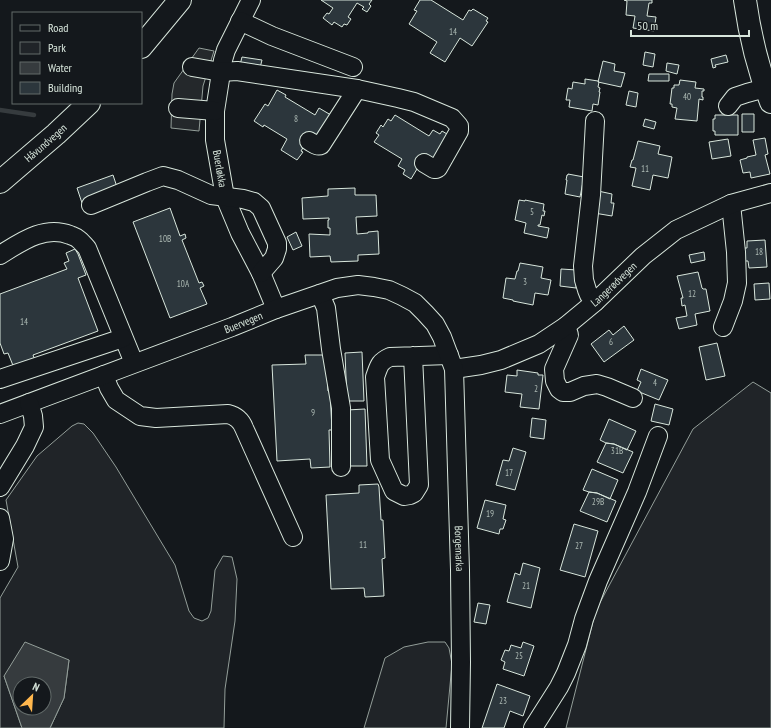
<svg xmlns="http://www.w3.org/2000/svg" width="771" height="728" viewBox="0 0 771 728" font-family="'PT Sans Narrow',sans-serif">
<rect width="100%" height="100%" fill="#14181c"/>
<path fill="#202428" stroke="#939e99" d="M753,382L771,393V728H566L596,610L693,429Z
M78,423L84,424L93,433L116,467L175,565L189,611L194,618L202,621L208,618L211,611L215,570L223,556L232,557L237,579L235,621L225,689L224,728H50L64,698L69,660L4,676L22,728H0V598L18,567L6,500L37,456L72,426Z
M428,642H445L449,648L452,664L446,728H364L385,658L404,647Z"/>
<path fill="#24282b" stroke="#939e99" d="M199,48L214,51L203,86L199,131L171,128L172,94L174,83Z"/>
<path fill="#363b3e" stroke="#939e99" fill-rule="evenodd" d="M25,642L69,660L64,698L50,728H22L4,676ZM20,684H44V708H20Z"/>
<g fill="none" stroke-linecap="round" stroke-linejoin="round">
<path stroke="#363b3e" stroke-width="4.5" d="M0,110L34,115"/>
</g>
<path fill="#2c363c" stroke="#d8e6dc" d="M321,0H372L369,4L371,6L367,12L362,9L364,7L357,3L348,17L351,19L347,25L344,24L342,27L334,22L332,25L323,18L327,13L329,14L333,8Z
M420,0H431L463,20L469,10L471,11L473,9L488,18L486,21L488,22L472,46L460,38L445,62L430,53L437,42L409,24L417,11L414,10Z
M624,0H652V3H649L647,16L656,17L654,31L633,28L635,16L626,15L627,1Z
M645,52L655,54L653,67L643,65Z
M726,55L728,62L715,65L716,67L713,68L711,59Z
M242,57L262,60L260,68L240,65Z
M603,61L615,64L614,71L625,73L621,87L598,82Z
M667,63L679,65L677,74L666,71Z
M649,74H669V81H648Z
M585,79L598,81L599,82L598,87L600,88L599,92H600L598,105L593,104L592,111L569,107L570,100H566L568,88L572,89L573,82L585,84Z
M680,80L696,82L695,88L704,89V91H702V97H703V100L699,99L697,121L675,119L677,108L672,107V104H670L672,88H674V85H679Z
M277,90L286,95L285,97L315,115L319,108L336,118L320,140L311,134L301,151L303,152L297,160L281,150L287,139L264,125L263,127L254,121L265,104L268,106Z
M629,91L638,93L636,107L626,105Z
M742,114H754V132H742Z
M395,115L429,136L433,130L440,134L442,131L452,137L437,161L426,154L411,179L403,174L405,170L398,166L402,159L374,142L379,135L376,133L381,125L383,127L388,119L391,121Z
M715,115H738V135H715V131H713V119H715Z
M645,119L656,122L654,129L643,126Z
M765,138L768,154L765,155L770,174L751,178L750,172L743,173L740,160L747,158V157L756,155L753,140Z
M728,139L731,156L712,159L709,142Z
M638,141L660,146L658,154L672,157L668,178L653,175L650,190L632,186L636,168L630,167L632,160H633Z
M568,174L584,177L580,197L565,194L567,180H566L567,175H568Z
M113,175L118,190L82,203L77,188Z
M355,188V195H376L377,216L356,217L357,234L368,233V232L378,231L379,254L358,255V261L331,262L330,256L310,257L309,234L330,235V228H328V220H329V218L303,219L302,198L328,196V189Z
M598,191L612,194L611,203H614L612,216L594,213Z
M519,200L525,201V200L544,204L543,211H545L544,216L542,215L540,225H538V226L549,228L547,238L524,233L526,223L515,220Z
M170,208L180,236L185,234L186,238L182,240L199,283L202,282L204,286L200,288L207,304L170,318L133,222Z
M296,232L302,246L293,250L287,237Z
M765,240L767,267L749,268L748,261H743L742,248H747V241Z
M75,249L78,254L86,275L78,278L98,331L33,355L35,360L14,368L8,353L4,354L0,343V294L67,269L64,263L69,261L66,253Z
M704,252L705,260L691,263L689,255Z
M520,263L543,267L541,278L551,280L548,295L535,293L533,305L513,301V300L503,298L506,278L515,279L517,271H518Z
M561,269L577,270L576,288L560,286Z
M698,272L702,288L703,289H706L710,311L695,314L697,325L679,329L676,318L687,316L685,305L682,306L681,298H683L677,276Z
M769,283L770,299L755,300L754,284Z
M624,326L634,340L604,362L591,344L609,330L613,335Z
M717,343L725,376L706,380L699,347Z
M362,352L364,401H347L345,353Z
M305,355H325L326,358L328,391H330L332,430H329L330,467L311,468L310,459L277,461L272,365L306,364Z
M641,369L668,380L659,400L637,391L641,382L637,380Z
M517,370L538,373V375H543L539,409L520,407L522,394L505,392L507,375L517,376Z
M655,404L673,409L669,425L651,421Z
M365,409L367,466H350L347,410Z
M532,418L546,420L544,439L530,437Z
M609,419L636,431L627,450L614,444L606,443L600,440Z
M606,443L614,444L633,452L623,473L597,462Z
M513,448L526,452L515,490L496,485L503,460L509,461Z
M592,469L618,480L610,499L597,493L589,492L583,490Z
M378,484L379,487L381,520H383L385,558L382,559L384,596L365,597L364,588L331,589L326,495L359,493V485Z
M589,492L597,493L616,501L607,522L580,511Z
M485,500L506,505L503,519L506,520L503,529H500L499,534L477,528Z
M574,524L598,531L585,577L560,570Z
M523,563L540,568L531,608L507,602L515,573L520,575Z
M478,603L490,605L486,624L474,622Z
M523,642L534,646L524,676L503,669L505,662L501,660L505,650L509,651L511,645L521,648Z
M497,684L530,696L523,716L510,711L504,728H482Z"/>
<g fill="none" stroke-linecap="round" stroke-linejoin="round">
<defs>
<g id="minor">
<path id="s1" d="M251,0L226,50L223,60L215,111V140L225,197L240,233L261,273L276,309"/>
<path d="M240,21L272,36L353,67"/>
<path d="M192,67L221,72L237,71L357,89L398,98L414,102L452,118L459,126V131L438,168L436,169H434L424,163"/>
<path d="M728,106L735,97L747,93L766,88"/>
<path d="M178,108L215,111"/>
<path d="M309,141C313,143 317,147 321,145L357,89"/>
<path d="M91,205L147,182L163,176L178,180L211,195L243,199L254,202L261,208L277,243V249L274,258L261,273"/>
<path d="M0,255C21,242 44,225 70,235C72,236 76,237 78,239C81,241 84,245 87,248L134,363"/>
<path d="M320,294L326,308L331,349L341,408V467"/>
<path d="M595,302L589,295L587,290L584,280L583,266L591,195L595,121"/>
<path d="M566,326L569,335L554,369L555,381L559,389L563,392H570L584,386L597,384L607,387L633,398"/>
<path d="M723,327L733,301L737,283L736,252L731,204"/>
<path d="M413,356L419,485L414,493L410,495L404,496L394,491L380,460L375,377C379,366 379,362 390,357L449,355"/>
<path id="s2" d="M454,369L481,365L501,360L539,344L566,326L595,302L643,256L676,230L731,204L771,193"/>
<path d="M104,375L109,388L116,400L140,416L156,418L228,414C236,416 241,420 244,428L293,537"/>
<path d="M0,379L123,338"/>
<path id="s3" d="M0,414L232,327L276,309L337,288L358,285L374,287L389,290L402,296L415,303L425,313L435,324L442,337L454,369L460,570L461,662L460,728"/>
<path d="M0,487L25,446L34,427L33,416L29,403"/>
<path d="M0,518L4,539L0,561"/>
<path d="M533,728L559,687L566,673L577,645L584,619L598,581L637,492L658,436"/>
</g>
<g id="major">
<path d="M745,0C750,36 758,69 771,102"/>
<path d="M141,47L180,0"/>
<path id="s4" d="M0,182L56,134L89,103"/>
</g>
</defs>
<use href="#minor" stroke="#d8e6dc" stroke-width="20"/>
<use href="#major" stroke="#d8e6dc" stroke-width="24"/>
<use href="#minor" stroke="#14181c" stroke-width="18"/>
<use href="#major" stroke="#14181c" stroke-width="22"/>
</g>
<g text-anchor="middle" stroke-width="3" stroke-linejoin="round" paint-order="stroke">
<g font-size="9" fill="#adbab4">
<text x="453" y="35">14</text>
<text x="687" y="100">40</text>
<text x="296" y="122">8</text>
<text x="645" y="172">11</text>
<text x="532" y="215">5</text>
<text x="165" y="242">10B</text>
<text x="759" y="255">18</text>
<text x="525" y="285">3</text>
<text x="183" y="287">10A</text>
<text x="692" y="297">12</text>
<text x="24" y="325">14</text>
<text x="611" y="345">6</text>
<text x="655" y="386">4</text>
<text x="536" y="392">2</text>
<text x="313" y="416">9</text>
<text x="617" y="454">31B</text>
<text x="509" y="476">17</text>
<text x="598" y="505">29B</text>
<text x="490" y="517">19</text>
<text x="363" y="548">11</text>
<text x="579" y="549">27</text>
<text x="526" y="589">21</text>
<text x="519" y="659">25</text>
<text x="503" y="704">23</text>
</g>
<g font-size="11" fill="#d8e6dc" stroke="#14181c">
<text dy="4" stroke="none"><textPath href="#s4" startOffset="60">Håvundvegen</textPath></text>
<text dy="4" stroke="none"><textPath href="#s1" startOffset="176">Buerløkka</textPath></text>
<text dy="4" stroke="none"><textPath href="#s2" startOffset="185">Langerødvegen</textPath></text>
<text dy="4" stroke="none"><textPath href="#s3" startOffset="260">Buervegen</textPath></text>
<text dy="4" stroke="none"><textPath href="#s3" startOffset="699">Borgemarka</textPath></text>
</g>
</g>
<rect x="12" y="12" width="130" height="92" fill="#14181c" stroke="#626a69"/>
<rect x="20" y="25" width="20" height="6" fill="#14181c" stroke="#626a69"/>
<text x="48" y="32" font-size="12" fill="#d8e6dc">Road</text>
<rect x="20" y="42" width="20" height="12" fill="#202428" stroke="#626a69"/>
<text x="48" y="52" font-size="12" fill="#d8e6dc">Park</text>
<rect x="20" y="62" width="20" height="12" fill="#363b3e" stroke="#626a69"/>
<text x="48" y="72" font-size="12" fill="#d8e6dc">Water</text>
<rect x="20" y="82" width="20" height="12" fill="#2c363c" stroke="#626a69"/>
<text x="48" y="92" font-size="12" fill="#d8e6dc">Building</text>
<g transform="translate(32 696) rotate(25)"><circle r="19" fill="#14181c" stroke="#626a69"/>
<path d="M0-3L7 15L0 10L-7 15Z" fill="#ffb74d"/>
<text y="-6" font-size="11" font-weight="bold" text-anchor="middle" fill="#d8e6dc">N</text>
</g>
<path d="M631 30v6h118v-6" fill="none" stroke="#d8e6dc" stroke-width="2"/>
<text x="637" y="30" font-size="12" fill="#d8e6dc" stroke="#14181c" stroke-width="3" paint-order="stroke">50 m</text>
</svg>
